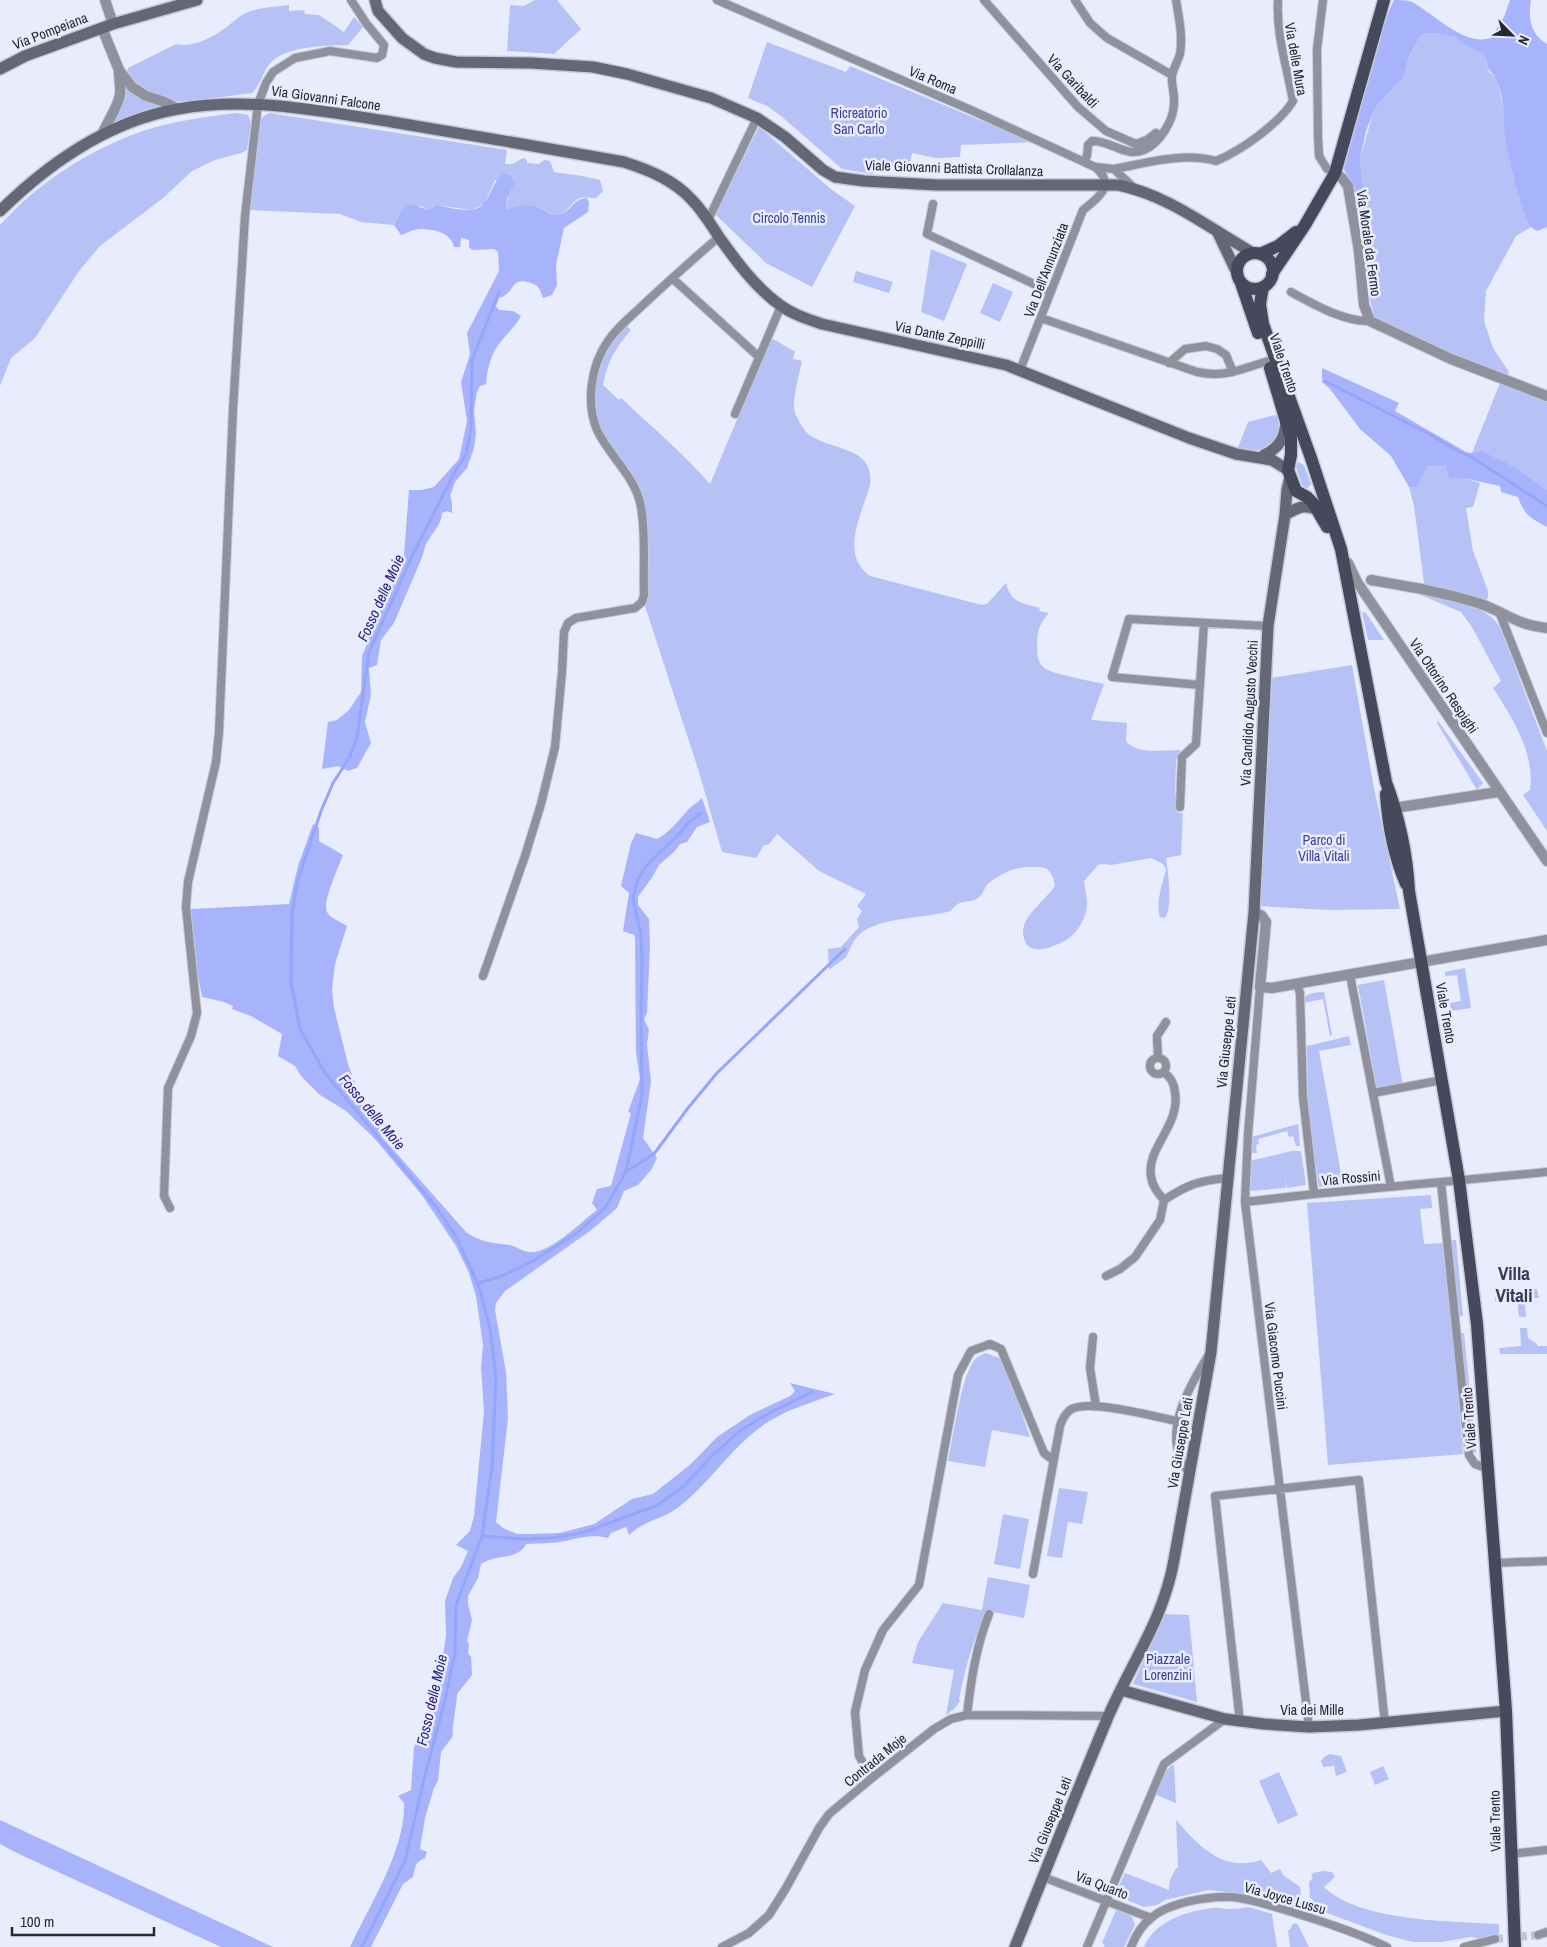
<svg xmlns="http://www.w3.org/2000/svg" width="1547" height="1947" viewBox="0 0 1547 1947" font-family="'Archivo Narrow',sans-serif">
<rect width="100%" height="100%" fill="#e8ecfc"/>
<path fill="#b6c1f6" d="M535,0H557L581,29L554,54L507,51L510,5L524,6Z
M289,5V11L304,10L305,14L319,15L344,32L354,17L363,27L348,45C325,46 283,45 268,66C262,75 260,85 252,93L184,102L169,100L144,93L127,76L128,68L176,44C189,48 210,39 221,31C229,26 237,17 246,13C259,7 275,7 289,5Z
M1433,33L1456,37C1463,49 1478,48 1486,57V64L1489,72L1497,78L1506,123L1505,139L1513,175L1531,227L1516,236L1486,291L1484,321L1493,348L1509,372L1507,376L1450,356L1378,321L1374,316L1370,299L1364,242L1367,233L1366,215L1360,159L1373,113L1379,103L1404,77L1409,56L1422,34Z
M767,42L846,72L850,66L1033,142L961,145L960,157L936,158L912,153L909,170L874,167L873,174L842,169L781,116L767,106L748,98Z
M124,87L139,98L158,104V107L112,122Z
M237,113L248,115L251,123L247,150L241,153L215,160L192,171L163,198L100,246L79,271L35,338L11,358L0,386V225C38,183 88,150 143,131C173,121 205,117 237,113Z
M269,113L507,150L505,164H513L523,158L527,160V163L539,164L544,160L550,161L554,172L582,176L600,180L603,191L596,198C591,198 584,197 580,198C571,201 568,213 559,215C551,216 547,211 541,208C530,204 516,207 506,209L509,190L495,180L484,204L471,210L436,205L429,210L421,206L401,211L394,225L361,222L340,214L248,210L260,119Z
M759,127L832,190L855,206L812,287L766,263L715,214Z
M931,249L967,264L944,321L921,312Z
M856,271L893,282L889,293L853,282Z
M993,283L1013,292L1000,322L980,313Z
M625,324L631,330C615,349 608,360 603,385L619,400L621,398C651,426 683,453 710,484L770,341L772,339C779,341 787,348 795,351L793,359L802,361C799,375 794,392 794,407C794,413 798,419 801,425C804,429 807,434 811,436C834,451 875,447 870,485C862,514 839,554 870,576L982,605L987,604L1006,583C1010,603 1023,603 1040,608L1039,611L1049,613C1040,623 1037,631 1037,645C1037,652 1037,661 1043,667C1050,674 1092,681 1104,684L1091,720L1127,723L1126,741C1137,755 1164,750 1180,750V753L1176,760L1175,795L1178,796L1177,812L1183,813L1181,855L1166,858C1168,872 1173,907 1165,918L1160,917C1155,902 1163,884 1166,869L1163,864L1151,858L1111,865L1103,864L1098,865L1084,881C1085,892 1089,901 1086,912C1083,922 1078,931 1069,938C1059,945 1031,958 1025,941C1023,936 1022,931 1024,926C1027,913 1047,898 1055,886C1054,881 1053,875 1049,871C1046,867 1040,867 1035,867C1017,866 1003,872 989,883C984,887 984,893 980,896C970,906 961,896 951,911C926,918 881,917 861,933C850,942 850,953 845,958C840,962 834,966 829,970L828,949L841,947L859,927L857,919L862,911L857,906L866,894L819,871L777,834L768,845H764L756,858L722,852L699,772L644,603L647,595V526L643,507L600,432L594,413V385L601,357Z
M1500,383L1547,401V490L1518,469L1472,453Z
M1279,414C1285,444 1264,455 1237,450L1248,422Z
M1298,462L1304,465L1311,484L1308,488L1303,487L1296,467Z
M1434,465H1445L1449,479L1463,478L1480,483L1473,507L1466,508L1473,551L1488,591V597L1486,601L1428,588L1424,583L1414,506L1409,487L1415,488C1423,481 1421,467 1434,465Z
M1416,593C1444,599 1483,601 1500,627L1547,751V831L1523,795L1530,790C1535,753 1512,717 1493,688L1501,681L1472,627L1461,612Z
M1362,612L1366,613L1384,640H1368Z
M1352,665L1374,788L1400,909L1329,910L1259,906L1271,678Z
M1438,721L1483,783L1477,790L1437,723Z
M1465,968L1471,1008L1451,1011L1450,1003L1461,1001L1457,975L1445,976V972Z
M1384,980L1403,1086L1377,1090L1358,985Z
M1324,992L1332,1035L1330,1036L1323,999L1303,1003C1304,992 1315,993 1324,992Z
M1349,1036L1351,1045L1319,1051L1343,1184L1319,1187L1308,1119L1307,1046Z
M1298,1124L1300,1146H1296L1293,1136L1289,1137L1287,1131L1258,1139L1259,1144L1256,1145L1257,1153H1250L1251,1137Z
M1292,1151H1301L1306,1185L1287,1188L1285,1179L1286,1188L1250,1191V1161Z
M1431,1195L1432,1208L1420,1209L1424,1244L1446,1243L1463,1454L1328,1465L1307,1203Z
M1454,1240H1456L1463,1316L1457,1317L1451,1242Z
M1537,1289L1539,1298H1533L1525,1305L1526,1317H1519L1517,1299L1495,1301V1296Z
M1520,1328H1527L1528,1338L1537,1344V1346H1547V1354H1500L1499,1348L1521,1346Z
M1458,1333H1464L1476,1453L1471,1451Z
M986,1353L999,1358L1006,1367L1030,1437L992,1430L985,1467L948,1461C953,1438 961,1379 973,1362C976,1357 981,1355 986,1353Z
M1059,1488L1088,1492L1082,1524L1068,1522L1062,1558L1047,1556Z
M1003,1514L1029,1519L1020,1569L994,1564Z
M988,1577L1030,1585L1024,1618L987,1611C972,1642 966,1666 959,1699L960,1701L955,1708L946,1715L954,1670L912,1663L918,1642L943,1603L982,1610Z
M1165,1614L1189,1615L1197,1702L1133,1684Z
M1330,1754L1341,1756L1347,1772L1336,1776L1334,1766L1323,1767L1321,1761L1324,1757Z
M1172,1765H1174L1176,1803L1156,1795L1164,1773Z
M1383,1766L1389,1779L1375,1785L1370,1772Z
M1279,1772L1298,1815L1278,1824L1259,1781Z
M1176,1820C1198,1845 1223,1873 1261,1860L1271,1873L1280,1869L1283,1875L1300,1887L1302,1906L1300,1911L1243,1894L1209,1890L1165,1900L1157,1905L1144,1907L1115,1895L1125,1873L1169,1890C1168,1883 1173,1871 1178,1867Z
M1323,1871L1332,1872L1335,1877L1324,1887C1361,1922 1450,1921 1499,1924V1938L1489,1940L1471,1937L1441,1942H1413L1386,1935L1322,1911L1310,1897L1309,1882L1313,1878L1311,1876L1313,1873Z
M1249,1907L1272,1914L1277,1947H1144C1155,1921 1186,1911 1213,1908C1219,1907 1224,1909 1229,1909C1236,1909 1243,1908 1249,1907Z
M1117,1908L1132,1917L1135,1925L1124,1947H1104L1105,1945L1102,1943Z
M1296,1923L1298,1925L1309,1947H1290L1288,1930H1290L1292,1925Z"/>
<path fill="#a7b4fb" d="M1394,0C1399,0 1405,0 1410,1C1433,12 1463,47 1491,38L1504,17L1510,0H1531C1528,17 1530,35 1547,44V227L1538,231C1536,230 1533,229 1531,227C1524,220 1506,151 1505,138C1504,120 1504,98 1497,81C1493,70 1486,73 1486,57C1478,48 1463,49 1456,37L1433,33L1422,34L1409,56L1404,77L1379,103L1373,113L1366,131L1360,159L1366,215L1367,233L1364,242L1354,186L1342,166L1353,135L1386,18Z
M503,174L511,176L514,184L507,198L506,209C518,207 527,203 540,208C547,211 550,216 558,215C570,214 573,198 587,198L589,203L588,212L564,228L556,265L557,285L552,295L543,298C542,295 540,289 538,287C534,283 523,280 518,282C510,286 512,294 499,298L496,306L499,310L513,311L521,316C514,329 502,338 495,350C489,361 487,373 486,384L480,386L477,392L474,410L476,433L474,448L467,468L455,482L450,496L452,502V513L447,511L442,513C441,530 426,535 423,555L394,623L381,640L377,665L369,668L371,694L365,722L371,743L357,768L348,771L338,766L322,769L328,722L337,720L349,710L361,692L362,656L396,570L404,555L409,490H421L434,487L459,459L467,421L461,382L470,354L467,333L499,271L498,252L494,249L472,250L469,247V240L461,238L460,247H454C451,232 433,229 420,229C414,229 407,233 401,235L394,225L401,211L410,204L429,210L436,205C449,207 475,216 484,203C492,193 493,182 503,174Z
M1322,368L1399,403L1395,411L1466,452L1472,453L1481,451L1494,457L1518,469L1547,490V527C1531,518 1524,515 1518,497L1501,492L1500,486L1463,478L1449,479L1445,465L1429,466C1422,472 1422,482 1415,488L1409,487L1391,456L1360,429L1330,389L1322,382Z
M702,798L710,822L697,827L687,842L680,844L675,851L659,865L653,876L638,897V905L649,919L650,946L647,1013L644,1019L649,1030L647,1044L651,1082L643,1138L657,1158L651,1170L638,1185L624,1191L617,1208L590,1231L505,1291L496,1303L495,1310L506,1372L508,1418L496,1522L503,1528L517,1534H531L560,1533L594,1524L632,1499L653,1494L691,1464L717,1437L750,1415L790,1396L795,1391L790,1383L835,1394C813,1402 788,1409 768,1422C732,1445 710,1484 676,1509C660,1520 645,1520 629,1535L626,1527L611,1533L608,1538C592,1534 580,1538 565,1541C552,1544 539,1543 526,1544C517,1561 497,1553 481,1564L478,1578L468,1596V1604L472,1620L467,1641L469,1644L468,1654L471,1656L472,1675L457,1694C457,1704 451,1731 453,1736L441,1752L438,1781L434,1788L425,1818L420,1849L427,1852L425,1858C415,1862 415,1867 413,1877L403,1884L371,1947H350C369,1906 406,1849 404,1803L398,1796L411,1790L414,1747L425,1725L431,1688L441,1668L443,1655L446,1635L445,1601L453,1578L461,1567L468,1551L456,1545L470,1531L474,1516L484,1411L481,1368L483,1345L476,1296L469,1273L456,1246L436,1216L421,1194L375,1139L346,1111L320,1095L301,1076L295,1066L278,1056L282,1034L251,1016L232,1009L233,1006L224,1002L202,997L193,951L190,909L289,904L298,866L313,824L319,827V841L343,855C339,866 322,902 327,912C330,918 341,922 347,926L335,964L332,990L334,1008L348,1064L359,1095L374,1114L381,1118L380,1134L382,1137L466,1232C479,1242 493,1243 509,1245C517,1246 522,1252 530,1252C550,1254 582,1221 597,1210L592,1203L597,1189L611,1186L631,1113L628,1112L640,1079L636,1052L635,938L634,935L623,931L629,893L621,886L631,843L636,833L657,839C670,832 677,822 687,811C691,806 697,803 702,798Z
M0,1820L273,1947H221L19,1854L0,1844Z"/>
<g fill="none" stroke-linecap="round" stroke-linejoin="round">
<path stroke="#96a5fc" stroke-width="3" d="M1325,381L1429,434L1456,450L1473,458L1547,506
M626,1172L654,1154L688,1108L717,1073L845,949
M478,1283L499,1277L533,1261L577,1233L605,1208L626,1172L642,1094L641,1024L642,959L641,935L633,898L638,879L647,865L678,835L689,822L701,813
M482,1536L525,1539L553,1538L585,1532L658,1505L685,1485L713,1455L741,1430L771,1412L812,1392
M362,1947L405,1861L424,1779L445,1700L455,1652L456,1605L482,1536L492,1467L496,1377L490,1328L479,1287L457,1238L436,1207L325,1073L300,1029L291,982L292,913L298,880L321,811L333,783L350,757L357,737L369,652L414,552L454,474L466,454L471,429L472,360L499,292"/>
<path stroke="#c1c5d3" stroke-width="8" stroke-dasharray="8 4" stroke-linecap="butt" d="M1495,1939L1538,1935"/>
<defs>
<path id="minor" d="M717,0L971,110L1095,167L1114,169L1133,187
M984,0L1078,107L1106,131L1136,144L1147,140L1156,133L1160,136
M1075,0L1090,23L1107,38L1172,75
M1323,0L1317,49L1318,137L1319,156L1327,169
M1084,162L1087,156L1088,145L1092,141C1110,140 1126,158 1144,150C1160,143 1174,120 1174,103C1175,94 1171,85 1172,76C1173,69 1178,61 1180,54C1183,36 1179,18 1176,0
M1114,169C1147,163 1182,152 1216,161C1240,151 1279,124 1293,101C1287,66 1276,36 1278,0
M933,204L927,234L1051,292
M708,220L757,118
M672,278L759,357
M1291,292C1313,304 1344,322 1370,321
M1041,318L1197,372C1225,378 1241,369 1268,361
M1169,363L1185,349L1206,346L1217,349L1226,355L1233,372
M1020,370L1083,210C1098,198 1117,185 1095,167
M735,414L781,306
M1500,614L1547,733
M1200,685L1112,677L1129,619L1268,626
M1180,807L1182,757L1196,744L1204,623
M1350,975L1391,1187
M483,976L525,856L541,804L555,747L562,672L564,632L568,623L576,618L635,608L642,602L644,595C643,566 646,535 641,507C636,477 611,458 598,432C585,404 591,365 608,341C618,326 633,315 645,303C670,280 694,258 719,237
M1297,984L1300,993L1303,1097L1314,1194
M1260,987L1248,1135L1245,1202L1309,1727
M1150 1066a8 8 0 1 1 16 0a8 8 0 1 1-16 0Z
M1158,1058L1157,1036L1166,1022
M1373,1093L1442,1080
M1441,1182L1469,1455L1475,1464L1488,1469
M1164,1200C1158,1193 1152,1186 1151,1176C1146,1148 1181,1125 1175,1092C1174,1083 1171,1078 1164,1072
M1245,1202L1314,1194L1547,1172
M170,1208L164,1196L168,1088L191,1036L197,1013L186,907L188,882L216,762L219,732L233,409L245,216L258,104L266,83L273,72L295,58L330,51L377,58L382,55L384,45L366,23L351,0
M1106,1276L1120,1269L1135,1257L1160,1220L1164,1200C1189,1184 1198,1181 1227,1178
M1093,1337L1090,1368L1096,1406
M1190,1474C1159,1438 1187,1390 1208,1356
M1495,1563L1547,1561
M1033,1574L1060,1426C1062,1420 1065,1414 1070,1410C1087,1398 1155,1417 1177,1421
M967,1715C971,1680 976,1647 989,1614
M1240,1722L1215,1496L1359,1480L1385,1723
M872,1778L859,1756L855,1712L865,1670L883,1630L919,1585L958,1375L971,1351L990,1344L1001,1349L1044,1453L1053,1460
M1511,1854L1547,1850
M1043,1877L1151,1918
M1538,1935L1547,1932
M722,1947L749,1933L769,1915L786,1888L819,1828L829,1814L872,1778L934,1729L951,1719L967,1715L1109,1716
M1087,1947L1164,1764L1225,1719
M1131,1947C1135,1937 1141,1926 1150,1919C1167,1903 1207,1896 1230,1897C1248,1898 1265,1904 1282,1909C1318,1920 1353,1931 1387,1947
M1464,1947L1495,1939"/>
<path id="tertiary" d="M105,0L113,24
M102,28L119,70L132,87L146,96L162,101L178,109
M102,135C107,122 117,109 120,95C121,88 119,79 119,71
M1335,173L1342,178L1348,186L1359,251L1364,305L1370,321L1451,359L1547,396
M1348,563L1357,582L1547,861
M1371,580C1406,586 1443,592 1478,603C1503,611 1518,626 1547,628
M1388,809L1498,792
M1254,913L1261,915L1266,922L1260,987L1272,988L1547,940"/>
<path id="secondary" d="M375,0L378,11L402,38L424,54L435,58L456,62L531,63L593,67L627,74L711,98L757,118L785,137L823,170L835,177L864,181L937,185H1118C1168,195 1209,228 1253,253
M0,69L25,56L113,24L197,0
M0,211C49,163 109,121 178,109C249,96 322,111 392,122C469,135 547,148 624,162C649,170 674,180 692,200C703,211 711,225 719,237C736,261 756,288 780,305C792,314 807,319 822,324L1006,365L1189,438L1236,454L1272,460L1288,470
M1217,231L1236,271
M1264,455C1279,448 1285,438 1286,421
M1285,515C1298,507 1304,504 1318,510
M1121,1690L1225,1719L1264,1724L1309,1727L1359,1725L1506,1711
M1015,1947C1046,1870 1076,1793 1108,1717C1132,1661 1163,1621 1174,1560L1211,1352L1254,913L1268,626L1285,515L1287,490L1290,477"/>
<path id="primary" d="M1237 271a18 18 0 1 1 36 0a18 18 0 1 1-36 0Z
M1260,254L1278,246L1296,232
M1272,274L1305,225L1335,173L1384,0
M1241,283L1258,333
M1263,287L1260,304L1263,324L1311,458L1341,549L1386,782C1399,817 1407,853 1409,891L1459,1180L1477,1324L1506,1711L1515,1947
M1270,368L1291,438V455L1288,470L1296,491L1307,497L1313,503L1327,527
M1386,794C1388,825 1394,856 1406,884"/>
</defs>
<use href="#minor" stroke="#c5c9d7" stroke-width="10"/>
<use href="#tertiary" stroke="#c5c9d7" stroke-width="12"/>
<use href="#secondary" stroke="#c5c9d7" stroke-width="14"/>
<use href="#primary" stroke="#c5c9d7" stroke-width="15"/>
<use href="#minor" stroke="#8f929d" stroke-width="8"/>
<use href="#tertiary" stroke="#8f929d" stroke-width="10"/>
<use href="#secondary" stroke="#636776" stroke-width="11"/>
<use href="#primary" stroke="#45495b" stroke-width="12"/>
</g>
<g text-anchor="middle" stroke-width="5" stroke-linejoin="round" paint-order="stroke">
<g font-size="14" fill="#262831" stroke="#e8ecfc">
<text transform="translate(50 31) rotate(-21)" y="5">Via Pompeiana</text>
<text transform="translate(1296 59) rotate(80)" y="5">Via delle Mura</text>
<text transform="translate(933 80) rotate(23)" y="5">Via Roma</text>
<text transform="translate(1073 81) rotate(47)" y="5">Via Garibaldi</text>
<text transform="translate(326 98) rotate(8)" y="5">Via Giovanni Falcone</text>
<text transform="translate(954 168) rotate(2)" y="5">Viale Giovanni Battista Crollalanza</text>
<text transform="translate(1369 243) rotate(82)" y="5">Via Morale da Fermo</text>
<text transform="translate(1046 270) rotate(-69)" y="5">Via Dell'Annunziata</text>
<text transform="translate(940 335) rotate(12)" y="5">Via Dante Zeppilli</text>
<text transform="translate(1284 363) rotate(71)" y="5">Viale Trento</text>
<text transform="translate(1444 686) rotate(56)" y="5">Via Ottorino Respighi</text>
<text transform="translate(1249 713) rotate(-87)" y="5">Via Candido Augusto Vecchi</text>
<text transform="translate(1446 1013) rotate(80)" y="5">Viale Trento</text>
<text transform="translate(1226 1042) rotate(-84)" y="5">Via Giuseppe Leti</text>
<text transform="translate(1351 1178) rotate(-5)" y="5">Via Rossini</text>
<text transform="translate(1276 1356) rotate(83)" y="5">Via Giacomo Puccini</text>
<text transform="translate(1469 1418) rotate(-94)" y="5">Viale Trento</text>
<text transform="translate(1180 1443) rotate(-80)" y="5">Via Giuseppe Leti</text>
<text x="1312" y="1715">Via dei Mille</text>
<text transform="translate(875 1760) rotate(-39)" y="5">Contrada Moje</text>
<text transform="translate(1050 1820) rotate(-68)" y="5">Via Giuseppe Leti</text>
<text transform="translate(1495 1821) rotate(-91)" y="5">Viale Trento</text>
<text transform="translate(1102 1885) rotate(21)" y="5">Via Quarto</text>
<text transform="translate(1285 1898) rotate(16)" y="5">Via Joyce Lussu</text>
</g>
<g font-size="14" fill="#3a3ea1" stroke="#e8ecfc">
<text x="859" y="118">Ricreatorio<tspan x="859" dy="16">San Carlo</tspan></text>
<text x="789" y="223">Circolo Tennis</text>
<text x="1324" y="845">Parco di<tspan x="1324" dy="16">Villa Vitali</tspan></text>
<text x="1168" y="1664">Piazzale<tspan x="1168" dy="16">Lorenzini</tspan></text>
</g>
<g font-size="15" font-style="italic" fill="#241f81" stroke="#e8ecfc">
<text transform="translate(381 598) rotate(-66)" y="5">Fosso delle Moie</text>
<text transform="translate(372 1112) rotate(50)" y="5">Fosso delle Moie</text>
<text transform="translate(432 1700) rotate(-77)" y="5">Fosso delle Moie</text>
</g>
<g font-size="19" font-weight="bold" fill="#383c50" stroke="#e8ecfc">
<text x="1514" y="1280">Villa<tspan x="1514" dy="22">Vitali</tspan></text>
</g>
</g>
<g transform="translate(1512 35) rotate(114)" stroke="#e8ecfc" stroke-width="4" paint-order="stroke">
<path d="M0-4L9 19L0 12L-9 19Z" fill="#262831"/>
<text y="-8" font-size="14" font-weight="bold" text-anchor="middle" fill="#262831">N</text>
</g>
<path d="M12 1927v8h142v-8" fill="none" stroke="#262831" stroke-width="2.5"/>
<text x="20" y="1927" font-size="15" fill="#262831" stroke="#e8ecfc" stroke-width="4" paint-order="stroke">100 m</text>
</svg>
